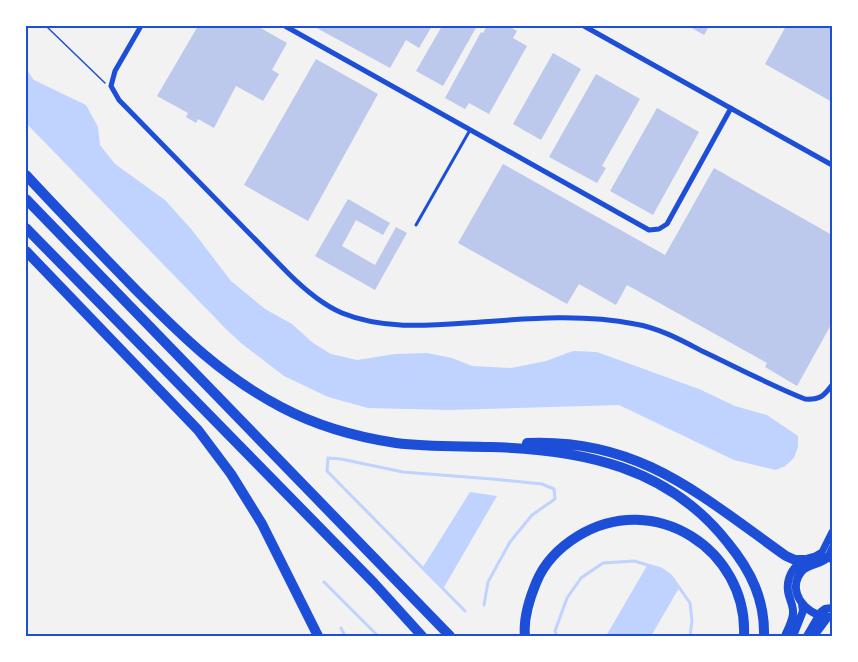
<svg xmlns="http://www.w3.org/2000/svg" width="858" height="662" viewBox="0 0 858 662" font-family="'DM Sans',sans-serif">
<rect width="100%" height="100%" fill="#f2f2f2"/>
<path fill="#bfd3fe" d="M26,69L34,80L86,105L98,127L100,145L115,164L165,200L192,230L231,281L265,309L292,324L313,343L331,354L357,360L395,354L427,353L452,358L472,366L511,368L546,361L573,351L597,352L699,389L735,406L767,415L798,436V447L794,458L785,466L776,470L734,460L619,405L449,410L368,408L328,397L284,376L241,343L226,329L26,123Z
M470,492L497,496L443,589L423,567Z
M648,564C663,569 670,575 679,588L651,636H606Z"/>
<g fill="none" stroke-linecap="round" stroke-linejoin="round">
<path stroke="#bfd3fe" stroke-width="3" d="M324,582L378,636
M465,611L327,471L328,458L341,459L403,472L492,479L542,484L554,489L555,499L532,515L510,542L488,582L484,605
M341,628L345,636
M557,636L555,631L567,598L581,578L603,563L634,561L661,569L671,576L690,603L692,621L690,636"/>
</g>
<path fill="#bdc9ec" d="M198,26H257L287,43L272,70L279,74L263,101L236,86L214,128L198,119L196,123L186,117L188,113L157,96Z
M313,26H432L419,48L406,40L390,68Z
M442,26H477L443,86L416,71Z
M487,26H508L517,31L513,38L527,46L489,114L469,103L465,109L445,98L481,32L483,33Z
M691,26H709L704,35L690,27Z
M786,26H832V102L765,64Z
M553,53L581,69L541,140L513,124Z
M316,59L378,94L308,221L244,185Z
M596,74L640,99L602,166L606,168L597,183L549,157Z
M657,108L699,132L653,215L610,191Z
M503,164L665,255L714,168L832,235V323L797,386L765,367L767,363L627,285L616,305L579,284L567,304L458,243Z
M348,199L390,223L383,235L356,220L342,246L375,265L396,227L407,233L375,290L315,256Z"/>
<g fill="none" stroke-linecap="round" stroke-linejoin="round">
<path stroke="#1d4ed8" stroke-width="1.5" d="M46,26L105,83"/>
<path stroke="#1d4ed8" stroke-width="3" d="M416,225L470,130"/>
<path stroke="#1d4ed8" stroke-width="5" d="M141,26L115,71L111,86L119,100L288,273C304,289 321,304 342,313C386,331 435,325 481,322C532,318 585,314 635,324C659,328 681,340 702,351C736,367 770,385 805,399C820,400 824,396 832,385
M285,26L649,230L659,229L667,224L731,108
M584,26L832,165"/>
<path stroke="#1d4ed8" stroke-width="7" d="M815,556L822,552L832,532
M828,557L832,548"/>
<path stroke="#1d4ed8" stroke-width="8" d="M828,557C821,565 811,563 803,570C783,591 809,619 832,617
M785,636C788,629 792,622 793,614C794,606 789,599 788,591C785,566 811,550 832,559
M793,636L803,611L802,604
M807,636L821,612L825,609L832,608
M814,636L828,617"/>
<path stroke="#1d4ed8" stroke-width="10" d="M26,175C62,214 99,252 136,290C182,336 222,376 281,407C317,426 356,437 396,443C427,447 459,446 490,447C581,449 669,467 728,543C751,571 765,600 764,636
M26,199L450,636
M26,228L374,583L422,636
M26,251L198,430L231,474L262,524L318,636
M527,443C639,438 700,495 786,556L795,560H804
M525,636C523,618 529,600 536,583C544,563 560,547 578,536C654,489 748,550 744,636"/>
</g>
<rect width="858" height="662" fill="none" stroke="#ffffff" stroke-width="54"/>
<rect x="27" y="27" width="804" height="608" fill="none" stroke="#1d4ed8" stroke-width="2"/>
</svg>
